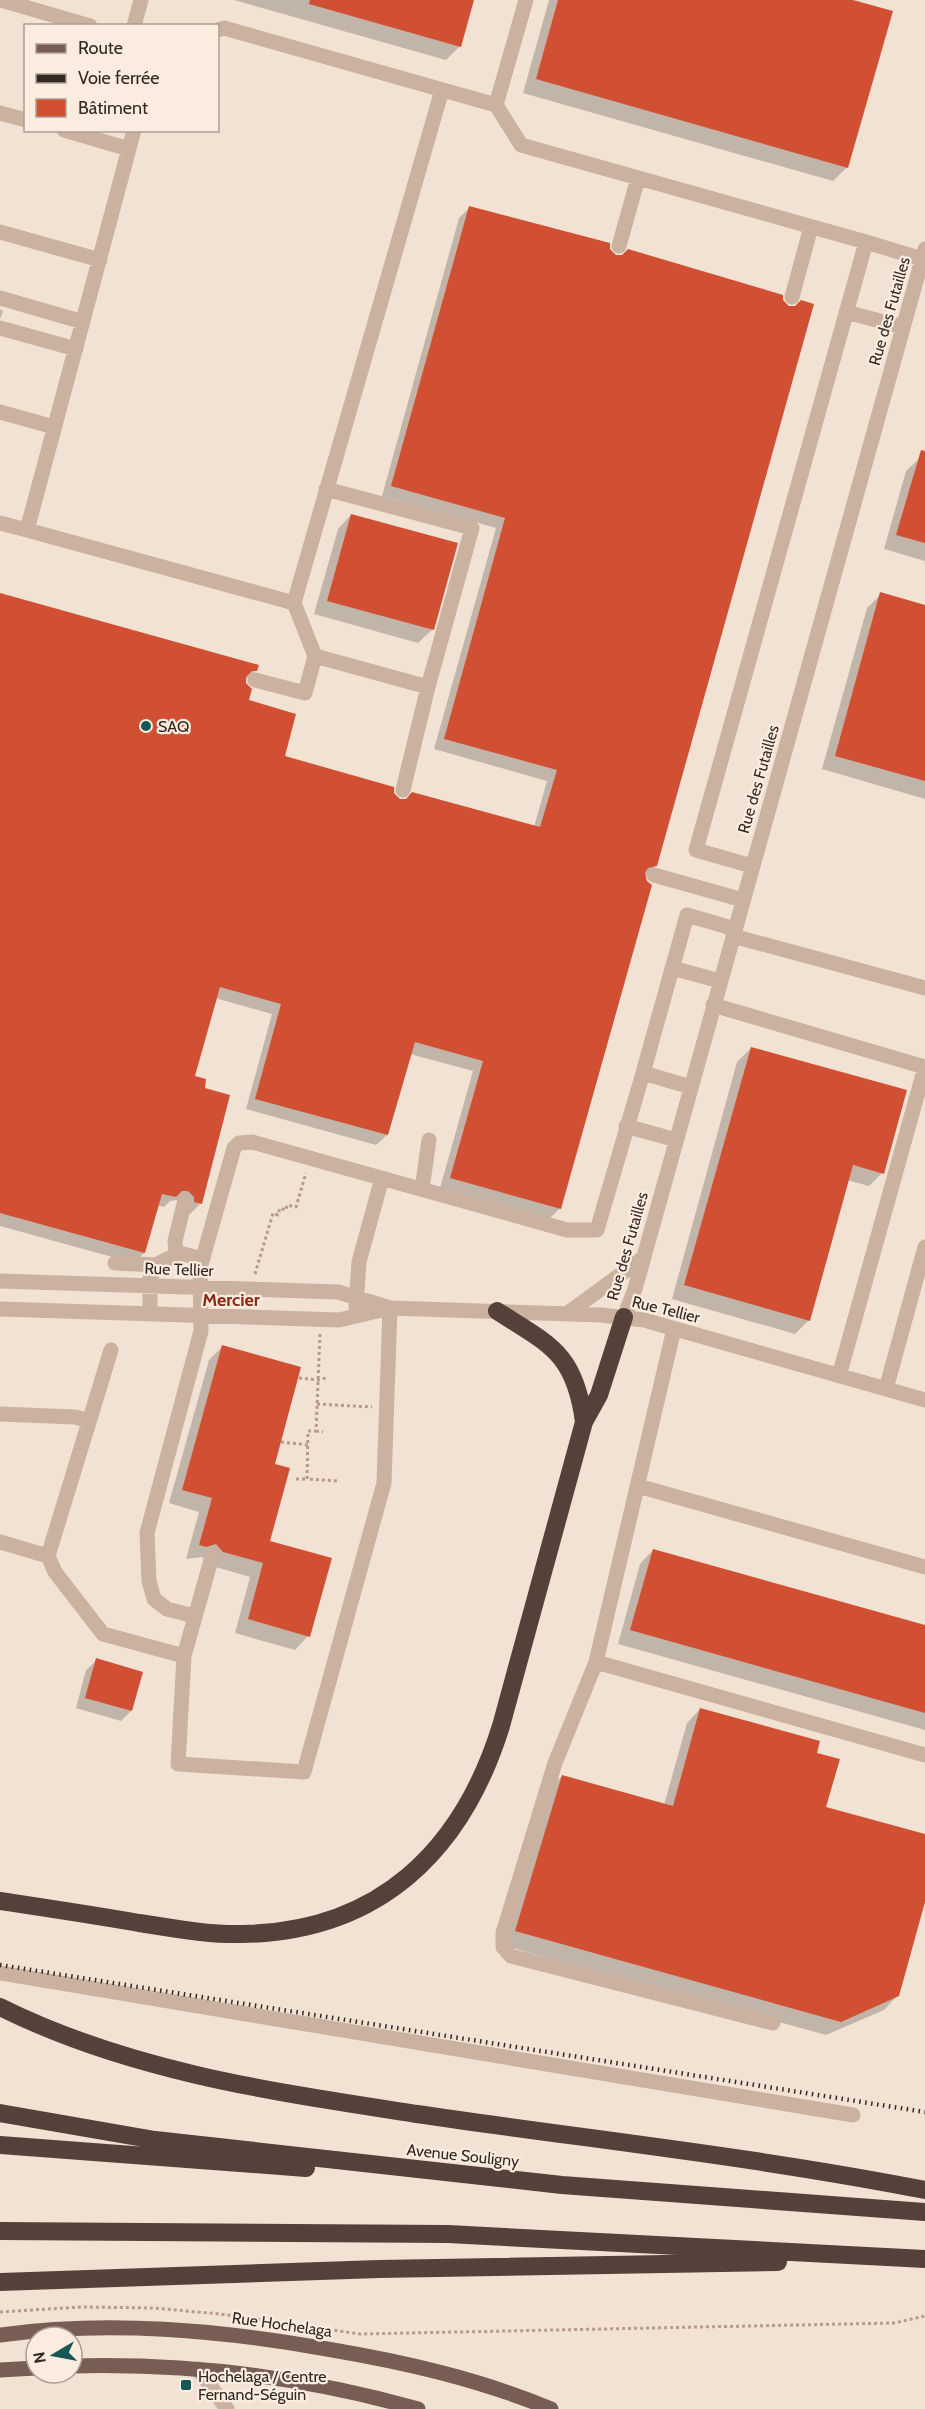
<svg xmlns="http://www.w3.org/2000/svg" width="925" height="2409" viewBox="0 0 925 2409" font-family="Cabin,sans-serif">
<rect width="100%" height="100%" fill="#f2e2d4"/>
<path fill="#0003" d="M234,0H473L460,46L446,60Z
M549,0H848L847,167L833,181L523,93Z
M470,207L656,865L645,876L560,1208L550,1218L440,1188L473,1071L410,1054L387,1135L376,1145L246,1109L272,1014L215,998L194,1077L203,1089L228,1096L200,1204L190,1214L185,1212L177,1200L170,1201L164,1207L157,1205L144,1253L134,1263L0,1226V594L256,670L245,680L247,701L283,758L392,794L400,801L534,827L547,781L434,749L496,528L382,496L459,218Z
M0,309L3,311L0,319Z
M920,458L925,459V561L884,549L906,471Z
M351,515L456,544L432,630L418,643L314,614L338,529Z
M881,594L925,606V799L822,769L867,608Z
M751,1048L882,1173L869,1186L847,1180L809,1320L795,1334L672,1299L737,1062Z
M223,1346L273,1465L268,1542L308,1636L295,1650L235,1633L250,1577L209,1565L202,1557L186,1559L199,1512L169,1503L209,1360Z
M653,1550L925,1627V1730L618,1644L640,1564Z
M97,1660L131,1711L121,1721L76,1708L86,1670Z
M700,1709L825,1808L925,1836V1897L898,1995L884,2010L826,2035L502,1945L548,1790L562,1776L664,1805L687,1723Z"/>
<path fill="#d15033" d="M310,0H474L461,47L309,4Z
M558,0H853L893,11L848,168L536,79Z
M469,206L610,243V249L616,255H622L628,249L783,295V300L789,306H795L801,300L814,304L657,866L648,868L645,873L647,881L652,885L561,1209L450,1178L483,1061L415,1042L388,1135L255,1099L281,1004L220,987L195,1076L206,1079L205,1088L230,1095L202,1204L194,1202V1197L188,1191H182L176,1197L162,1194L145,1253L0,1213V593L259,665L257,671H252L246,677V683L252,689L249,700L296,714L285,756L394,787V793L400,799H406L412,792L540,827L557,770L444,739L505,518L391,486Z
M921,450L925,451V543L896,535Z
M351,514L458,543L434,630L327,601Z
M880,592L925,605V781L835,756Z
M751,1047L907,1090L884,1174L853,1165L810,1321L684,1285Z
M222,1345L301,1367L275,1464L290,1468L270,1541L332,1558L310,1637L248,1619L263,1563L223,1552L216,1544L206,1547L199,1545L212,1498L182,1490Z
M653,1549L925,1625V1713L630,1630Z
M96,1658L143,1672L132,1711L85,1698Z
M700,1708L820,1741L817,1753L840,1759L826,1807L925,1834V1902L899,1996L841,2022L515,1931L562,1775L673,1806Z"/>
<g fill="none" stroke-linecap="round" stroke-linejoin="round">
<path stroke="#b79a89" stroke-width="3" stroke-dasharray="3 3" stroke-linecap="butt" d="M255,1274L273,1213L278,1215L280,1208L286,1210L287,1205L296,1207L306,1173
M320,1334L316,1431H308L307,1479L340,1481
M299,1378L318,1380L326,1378
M317,1404L372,1407
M316,1431L323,1432
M281,1442L308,1445
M296,1479H307
M0,2312L81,2307L154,2308L220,2314L360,2334L894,2323L925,2316"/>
<path stroke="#cbb19f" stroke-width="15" d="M1,0L90,26
M134,26L141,0
M218,30L224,28L496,105L526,0
M496,105L521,145L866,242
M0,113L26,120
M64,130L129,149
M134,130L27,530L294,603
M0,232L100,260
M619,246L638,178
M792,297L811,227
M0,298L83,322
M846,312L903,327
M0,328L76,349
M0,412L54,427
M326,489L472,528L428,687L315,656L294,603L341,440L442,90
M0,523L27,530
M255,680L305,693L315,656
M403,790L428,687
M752,866L696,850L866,242L922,259
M654,875L743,900
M733,936L925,988
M672,968L720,981
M713,1005L925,1067
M691,1087L643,1073L687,915L735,929
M626,1126L676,1140
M422,1189L429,1140
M176,1254L175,1241L185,1200
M115,1263L156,1265
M0,1281L338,1292L387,1307
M356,1307L359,1262L382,1178
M0,1309L339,1320L390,1308L602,1315L644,1320L925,1400
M568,1313L643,1258
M150,1314V1279L156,1265L179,1253L203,1259
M624,1317L635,1289L925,249
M839,1376L925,1067
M886,1389L925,1247
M0,1414L75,1417L89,1421
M638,1486L925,1567
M0,1542L48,1556L111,1350
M213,1553L184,1656L178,1764L304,1772L384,1483L390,1308
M48,1556L55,1572L103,1634L184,1656
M194,1616L167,1609L154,1599L149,1581L147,1533L201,1331L200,1268L234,1148L239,1143L252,1142L567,1230H597L643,1073
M596,1662L674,1329
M0,1973L853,2115
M773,2023L511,1956L503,1947V1933L555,1763L596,1662L925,1755
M198,2369L227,2409"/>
<path stroke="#775d53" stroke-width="15" d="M0,2335C109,2320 219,2330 327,2349C404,2362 479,2379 551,2409
M72,2366C189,2363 305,2377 418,2409
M0,2370L36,2368"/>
<path stroke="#55413a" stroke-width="18" d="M497,1311C550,1345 575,1353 584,1422
M0,1901C46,1908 93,1915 139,1923C173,1928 208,1935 242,1934C379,1932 462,1851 501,1726L584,1422L599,1395L624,1317
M0,2007C131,2072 274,2092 417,2114C587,2139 757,2157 925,2190
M0,2113L155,2140L562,2185L925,2212
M0,2145L306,2168
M0,2231L448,2234L925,2259
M0,2282L379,2269L778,2262"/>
<path stroke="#342823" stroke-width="4.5" stroke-dasharray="1.5 4.5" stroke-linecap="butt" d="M0,1965L925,2112"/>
</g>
<g fill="#165758" stroke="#faede0" stroke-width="2">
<circle cx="146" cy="726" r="6"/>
<rect x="180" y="2379" width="12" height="12" rx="3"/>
</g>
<g text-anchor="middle" stroke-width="4.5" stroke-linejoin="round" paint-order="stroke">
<g font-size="16" fill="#342823" stroke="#faede0">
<text transform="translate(889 311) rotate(-74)" y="6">Rue des Futailles</text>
<text transform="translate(758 779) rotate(-74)" y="6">Rue des Futailles</text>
<text transform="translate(627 1246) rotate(-74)" y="6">Rue des Futailles</text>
<text transform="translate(179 1269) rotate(2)" y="6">Rue Tellier</text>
<text transform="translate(666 1309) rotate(14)" y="6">Rue Tellier</text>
<text transform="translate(463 2155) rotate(6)" y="6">Avenue Souligny</text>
<text transform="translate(282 2324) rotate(8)" y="6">Rue Hochelaga</text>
</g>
<g font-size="16" fill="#342823" stroke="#faede0" text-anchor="start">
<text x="158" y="732">SAQ</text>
<text x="198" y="2382">Hochelaga / Centre<tspan x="198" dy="18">Fernand-Séguin</tspan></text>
</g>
<g font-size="18" font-weight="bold" fill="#892b16" stroke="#faede0">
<text x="231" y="1306">Mercier</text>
</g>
</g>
<rect x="24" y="24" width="195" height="108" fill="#faede0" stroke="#ab9e94" stroke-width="1.5"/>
<rect x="36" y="44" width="30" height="9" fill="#775d53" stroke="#ab9e94" stroke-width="1.5"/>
<text x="78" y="54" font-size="18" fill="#342823">Route</text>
<rect x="36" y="74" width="30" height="9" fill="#342823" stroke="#ab9e94" stroke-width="1.5"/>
<text x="78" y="84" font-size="18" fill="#342823">Voie ferrée</text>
<rect x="36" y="99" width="30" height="18" fill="#d15033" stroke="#ab9e94" stroke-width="1.5"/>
<text x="78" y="114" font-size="18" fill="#342823">Bâtiment</text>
<g transform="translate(54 2355) rotate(260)"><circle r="28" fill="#faede0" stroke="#ab9e94" stroke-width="1.5"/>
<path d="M0-4.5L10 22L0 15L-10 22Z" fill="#165758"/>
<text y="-9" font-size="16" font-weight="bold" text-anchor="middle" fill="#342823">N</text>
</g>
</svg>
